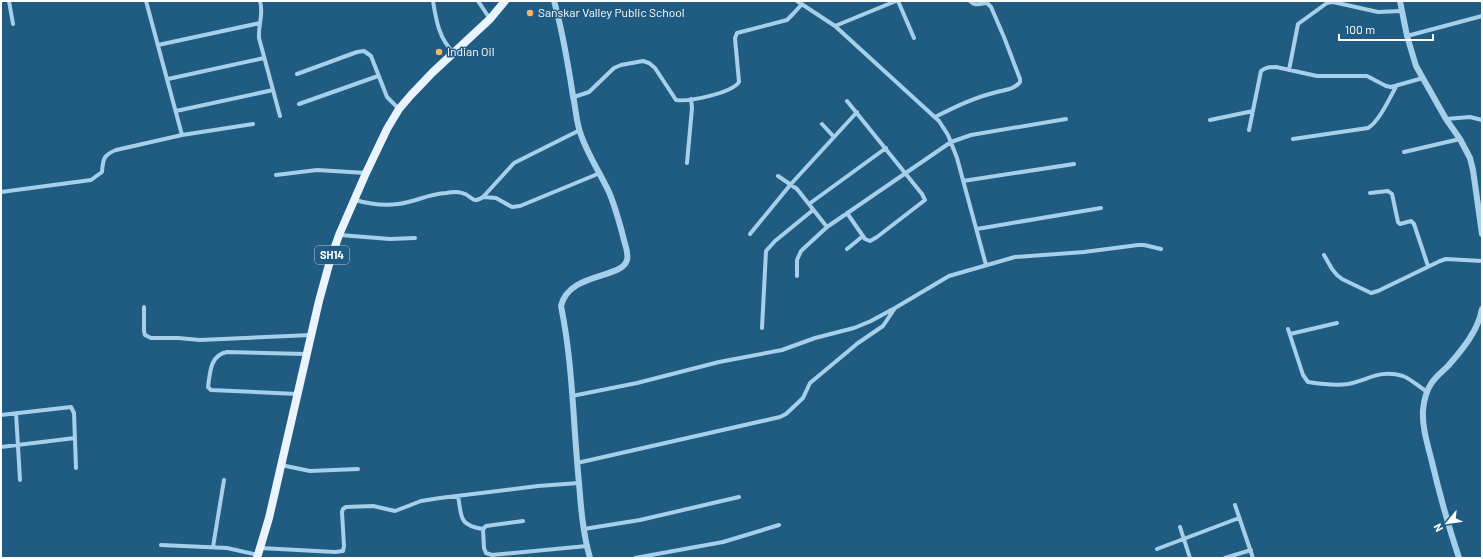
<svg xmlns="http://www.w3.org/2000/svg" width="1483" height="559" viewBox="0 0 1483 559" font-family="Barlow,sans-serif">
<rect width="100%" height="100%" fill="#205b82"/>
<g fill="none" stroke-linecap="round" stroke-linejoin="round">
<path stroke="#a6cfe9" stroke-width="4" d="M9,1L13,24
M146,1L182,135
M260,1C264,15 258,24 259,38L280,116
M433,1C436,20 439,39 454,53
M478,1L490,19
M797,1L835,26L939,121L948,135L957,158L986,265
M898,1L914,38
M835,26L896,1
M1407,36L1482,16
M158,45L260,23
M1289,70L1298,24L1327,3L1333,2L1378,12L1402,11
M297,74L357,52L364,51L371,56L387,97L399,109
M168,79L264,58
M574,97L589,92L614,68L621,65L643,61L649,63L655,68L676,100C689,102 732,93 739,82L735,38L737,33L787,20L793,14L802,4
M299,104L378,76
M176,111L273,90
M935,117C955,107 975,97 997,92C1005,90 1015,89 1020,82V79L1004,37L991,7L987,3C980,3 975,7 970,1
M1446,119L1470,117L1482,120
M1210,120L1253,111
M822,124L834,137
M1249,130L1261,71C1266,67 1270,67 1276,67L1317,76H1367L1386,86L1391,87L1423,78
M1293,139L1368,128C1379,122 1390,97 1397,85
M1404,152L1460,139
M687,163L692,108L691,99
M276,175L317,170L366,173
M778,176L797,189L827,227
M963,181L1074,164
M1,192L91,180L102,172C103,160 103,155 116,150L182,135L253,124
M1370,193L1388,191L1392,194L1398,222L1400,224L1411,221L1414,224L1428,266
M483,197L496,198L512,207L520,206L600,173
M355,200C369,204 383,206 398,204C415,202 428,194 446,193C451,192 457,191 462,193C473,195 471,205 483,197L514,163L580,130
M809,204L886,148
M847,213L865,239L870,241L877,237L925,200L922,194L847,101
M977,229L1101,208
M750,234L791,184L857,112
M340,235L390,239L415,238
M847,249L863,236
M1324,255L1332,269L1337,275L1342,279L1371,293L1378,291L1440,261L1446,259L1482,261
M797,276V260L801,251L827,227L951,142L971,135L1066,119
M144,307V331L145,335L151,338H178L200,340L311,335
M762,328L766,251L775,241L813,210
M1288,329L1303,375L1308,382C1321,384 1335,386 1348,384C1369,380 1379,369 1403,376C1411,379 1419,387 1426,391
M1290,334L1337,323
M297,394L211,390L208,387C210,373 210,355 227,352L306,354
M572,396L637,383L719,362L782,350L815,338L854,328L871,321L893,309
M16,413L20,480
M1,415L71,407L74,413L76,468
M1,447L75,438
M577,463L780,417L786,414L803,398L810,383L858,343L883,326L895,308L949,276L1015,257L1084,252L1138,245H1144L1161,249
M281,465L310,471L358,469
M458,496C462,517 458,525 483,529
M1235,505L1253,558
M523,521L486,526L483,529L484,548L486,553L492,555L587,546
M1180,527L1190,558
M584,529L640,520L739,497
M161,545L227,548L258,555
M213,547L224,480
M260,548L335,552L343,551L344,546L342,512L343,509L346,507L373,506L395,511L421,501L440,498L538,486L579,483
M1157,549L1239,518
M635,558L723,542L779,525
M1225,558L1251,550"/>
<path stroke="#a6cfe9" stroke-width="6" d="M554,1C563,32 568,64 573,96C576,109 576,122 581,135C588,155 600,173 609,192C615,206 619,221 623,236C624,243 629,252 627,260C622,279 569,272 561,306C573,364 573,424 579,483C581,508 583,534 590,558
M1400,1L1407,36L1416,66L1446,119L1460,139L1470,158L1473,170L1482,234
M1459,558C1448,525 1439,492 1431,458C1427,443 1422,426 1423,410C1424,401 1426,391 1431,384C1435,377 1442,372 1448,366C1462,350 1478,331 1482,309"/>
<path stroke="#e9f4fe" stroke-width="8" d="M257,558L269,518L319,301L330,261L339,235L366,173L387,129L399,109L411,95L433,72L490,19L505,1"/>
</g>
<g fill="#f6b566" stroke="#205b82" stroke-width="1.5">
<circle cx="530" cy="13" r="4"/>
<circle cx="439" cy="52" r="4"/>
</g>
<g text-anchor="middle" stroke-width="3" stroke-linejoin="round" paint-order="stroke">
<rect fill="#205b82" stroke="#bcceda" stroke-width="1" x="315" y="246" width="34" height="18" rx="3"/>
<g font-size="11" font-weight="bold" fill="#fff">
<text x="332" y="259">SH14</text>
</g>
<g font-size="12" fill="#fff" stroke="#205b82" text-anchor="start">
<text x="538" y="17">Sanskar Valley Public School</text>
<text x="447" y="56">Indian Oil</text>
</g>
</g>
<rect width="1483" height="559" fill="none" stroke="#ffffff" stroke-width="4"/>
<g transform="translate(1447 523) rotate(241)" stroke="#205b82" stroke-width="3" paint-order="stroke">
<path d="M0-3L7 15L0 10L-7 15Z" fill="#ffffff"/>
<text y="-6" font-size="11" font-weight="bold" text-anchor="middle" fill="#ffffff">N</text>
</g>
<path d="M1339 34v6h94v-6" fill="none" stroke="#ffffff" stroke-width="2"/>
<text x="1345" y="34" font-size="12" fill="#ffffff" stroke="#205b82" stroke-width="3" paint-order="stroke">100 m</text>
</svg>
